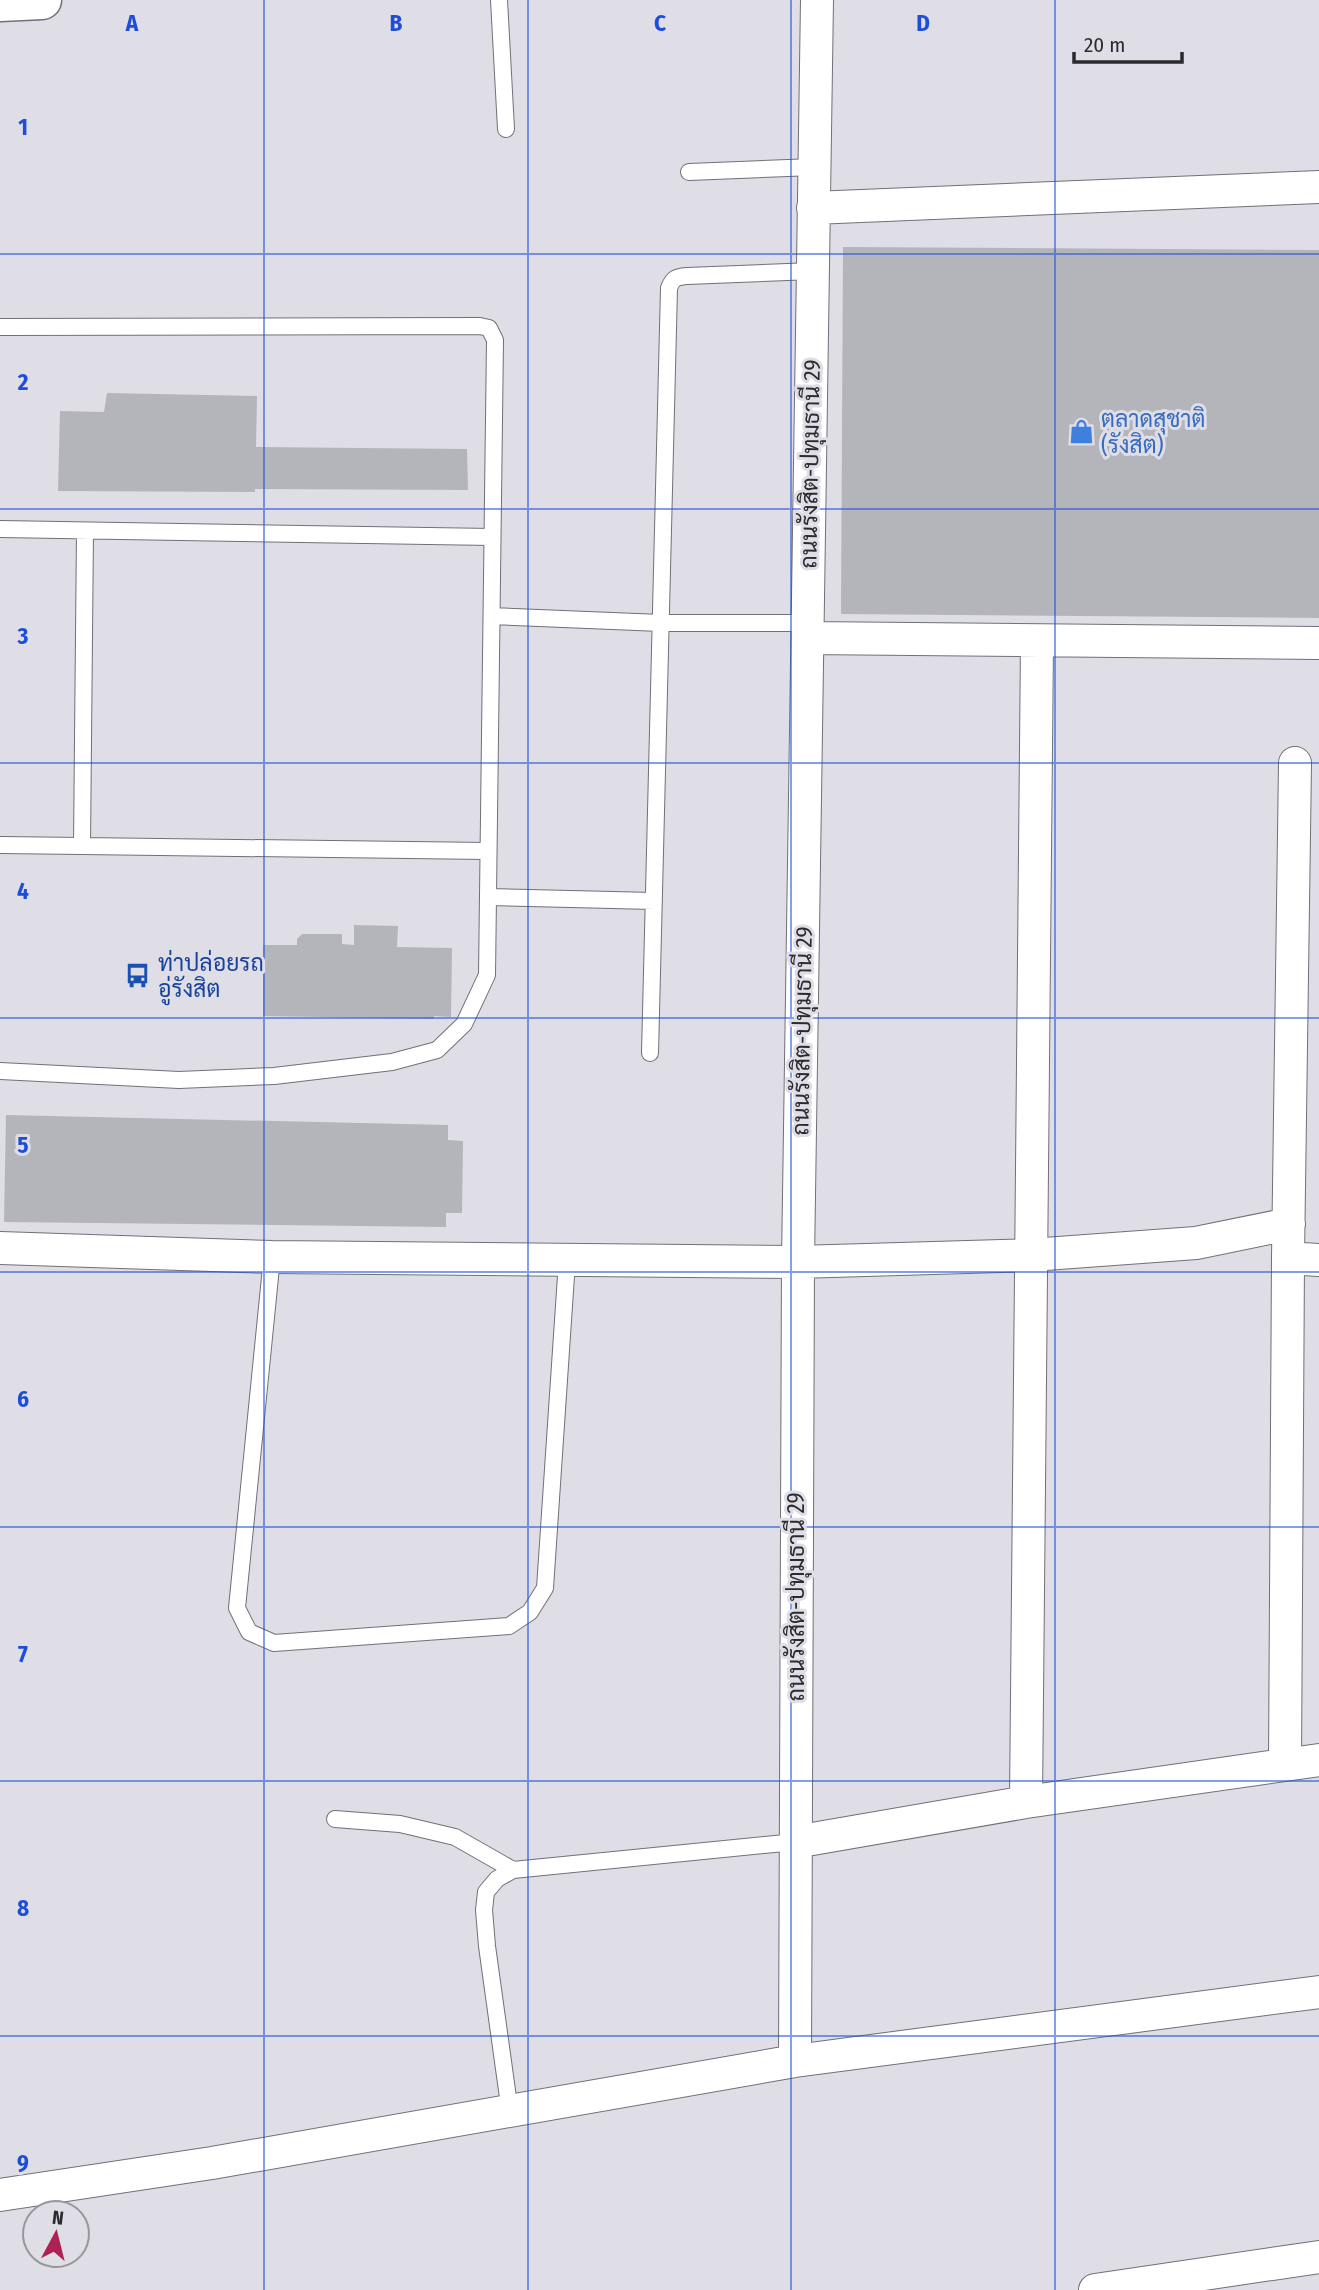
<svg xmlns="http://www.w3.org/2000/svg" width="1319" height="2290" viewBox="0 0 1319 2290" font-family="'Fira Sans Condensed',Sarabun,sans-serif">
<rect width="100%" height="100%" fill="#dfdee7"/>
<path fill="#b4b4bb" d="M843,247L1319,250V618L841,614Z
M107,393L257,396L256,447L467,449L468,490L255,489V492L58,491L60,411L104,412Z
M354,925L398,926L397,947L452,948L451,1017L434,1016V1019L263,1016V945H297V939L302,934H342V944L354,945Z
M6,1115L448,1125V1140L463,1141L462,1213H446V1227L4,1222Z"/>
<g fill="none" stroke-linecap="round" stroke-linejoin="round">
<defs>
<path id="service" d="M499,0L506,129
M689,172L814,167
M0,327L480,326L489,328L495,340L487,975L464,1024L437,1050L392,1062L274,1076L179,1080L0,1071
M0,529L492,537
M85,531L82,846L488,851
M492,616L661,623H807
M0,845L82,846
M488,897L654,901
M650,1053L669,288C673,278 676,277 687,276L813,271
M272,1257L237,1608L249,1632L274,1643L509,1626L530,1612L545,1588L567,1261
M335,1819L400,1824L455,1837L513,1870
M510,2112L487,1946L484,1910L486,1892L497,1879L513,1870L795,1842"/>
<path id="minor" d="M813,208L1319,187
M808,638L1319,643
M0,1248L272,1257L798,1262L1031,1255L1196,1243L1289,1224
M1288,1258L1319,1260
M1285,1764L1288,1258L1295,763
M1026,1802L1037,641
M795,1842L1026,1802L1319,1760
M795,2061L798,1262L817,0
M0,2195L212,2163L795,2061L1319,1992
M1095,2290L1319,2257"/>
<path id="primary" d="M0,2L42,0"/>
</defs>
<use href="#service" stroke="#707077" stroke-width="18"/>
<use href="#minor" stroke="#707077" stroke-width="34"/>
<use href="#primary" stroke="#707077" stroke-width="41"/>
<use href="#service" stroke="#fff" stroke-width="16"/>
<use href="#minor" stroke="#fff" stroke-width="32"/>
<use href="#primary" stroke="#fff" stroke-width="38"/>
</g>
<path fill="none" stroke="#1d4ed8" stroke-width="2" stroke-opacity="0.55" d="M264,0V2290M528,0V2290M791,0V2290M1055,0V2290M0,254H1319M0,509H1319M0,763H1319M0,1018H1319M0,1272H1319M0,1527H1319M0,1781H1319M0,2036H1319"/>
<defs>
<symbol id="shop-bare" viewBox="-9 -9 18 18"><path d="M-5-2.5h2.3a2.7 3.5 0 0 1 5.4 0H5L5.5 6h-11ZM-1.5-2.5h3a1.5 2.3 0 0 0-3 0Z" fill="#3f7fe0" stroke="#dfdee7" stroke-width="2.5" paint-order="stroke"/></symbol>
<symbol id="bus-bare" viewBox="-9 -9 18 18"><path d="M-5-6H5V4H4V6H2V4H-2V6H-4V4H-5ZM-3.5-4V0h7V-4ZM-3.5 1.2v1.5H-2V1.2ZM2 1.2v1.5H3.5V1.2Z" fill="#1a4fb4" stroke="#dfdee7" stroke-width="2.5" paint-order="stroke"/></symbol>
</defs>
<g fill-rule="evenodd">
<use href="#shop-bare" x="1064" y="414" width="35" height="35"/>
<use href="#bus-bare" x="120" y="958" width="35" height="35"/>
</g>
<g text-anchor="middle" stroke-width="6" stroke-linejoin="round" paint-order="stroke">
<g font-size="23" fill="#366cbe" stroke="#dfdee7" text-anchor="start">
<text x="1101" y="427">ตลาดสุชาติ<tspan x="1101" dy="26">(รังสิต)</tspan></text>
</g>
<g font-size="23" fill="#2b2b2e" stroke="#dfdee7">
<text transform="translate(810 464) rotate(-89)" y="8">ถนนรังสิต-ปทุมธานี 29</text>
<text transform="translate(802 1031) rotate(-89)" y="8">ถนนรังสิต-ปทุมธานี 29</text>
<text transform="translate(796 1597) rotate(-90)" y="8">ถนนรังสิต-ปทุมธานี 29</text>
</g>
<g font-size="23" fill="#164399" stroke="#dfdee7" text-anchor="start">
<text x="158" y="971">ท่าปล่อยรถ<tspan x="158" dy="26">อู่รังสิต</tspan></text>
</g>
</g>
<g font-size="23" text-anchor="middle" font-weight="bold" fill="#1d4ed8" stroke="#dfdee7" stroke-width="6" stroke-linejoin="round" paint-order="stroke">
<text x="132" y="31">A</text>
<text x="396" y="31">B</text>
<text x="660" y="31">C</text>
<text x="923" y="31">D</text>
<text x="23" y="135">1</text>
<text x="23" y="390">2</text>
<text x="23" y="644">3</text>
<text x="23" y="899">4</text>
<text x="23" y="1153">5</text>
<text x="23" y="1407">6</text>
<text x="23" y="1662">7</text>
<text x="23" y="1916">8</text>
<text x="23" y="2171">9</text>
</g>
<g transform="translate(56 2234) rotate(7)"><circle r="33" fill="#dfdee7" stroke="#97969d" stroke-width="2"/>
<path d="M0-5L12 26L0 18L-12 26Z" fill="#af2055"/>
<text y="-10" font-size="19" font-weight="bold" text-anchor="middle" fill="#2b2b2e">N</text>
</g>
<path d="M1074 52v10h108v-10" fill="none" stroke="#2b2b2e" stroke-width="3.5"/>
<text x="1084" y="52" font-size="21" fill="#2b2b2e" stroke="#dfdee7" stroke-width="5" paint-order="stroke">20 m</text>
</svg>
